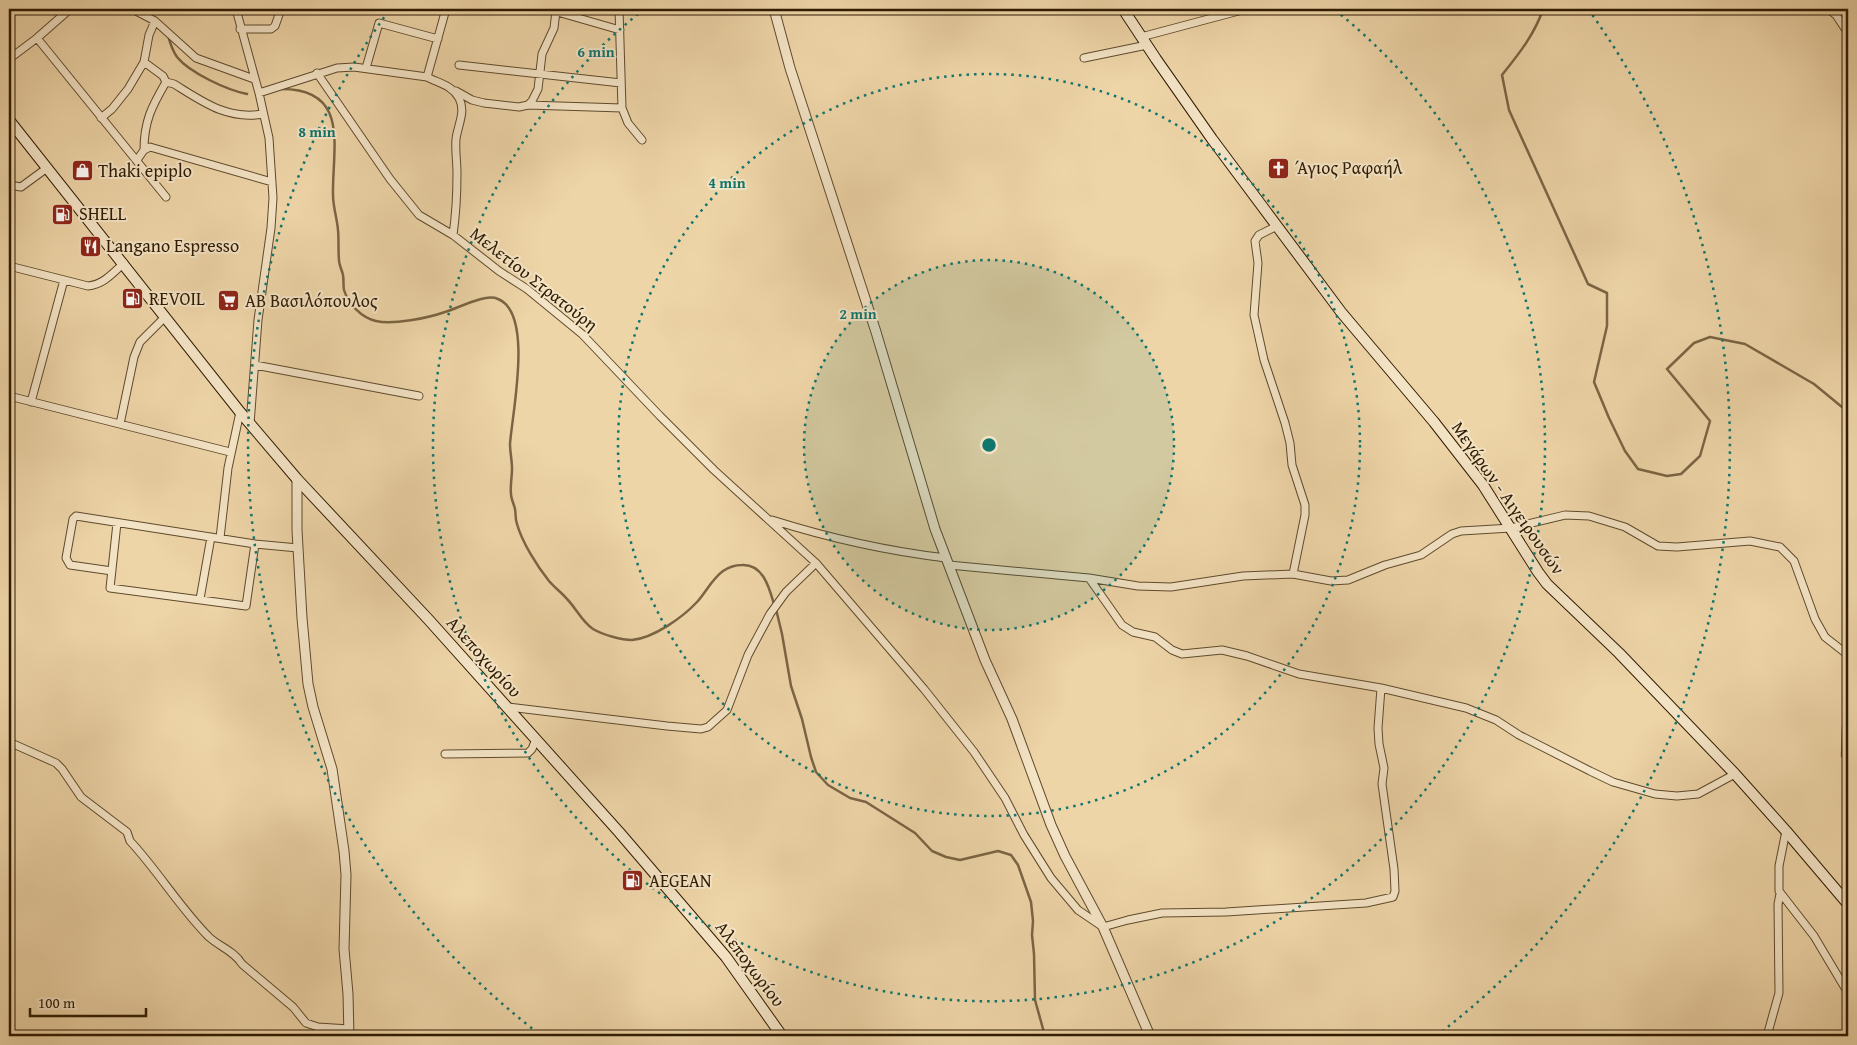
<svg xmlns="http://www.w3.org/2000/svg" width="1857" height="1045" viewBox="0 0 1857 1045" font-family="'Gentium Book Plus',serif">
<rect width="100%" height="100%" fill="#eed5a8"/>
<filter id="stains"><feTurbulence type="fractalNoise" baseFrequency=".004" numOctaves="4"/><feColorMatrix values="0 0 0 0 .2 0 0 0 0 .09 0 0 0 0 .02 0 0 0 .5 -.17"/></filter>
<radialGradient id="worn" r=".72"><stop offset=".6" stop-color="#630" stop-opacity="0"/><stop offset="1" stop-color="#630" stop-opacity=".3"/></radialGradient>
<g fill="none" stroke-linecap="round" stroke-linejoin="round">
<path stroke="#7b6544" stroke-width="2.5" d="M165,9L166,13
M1543,9C1535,34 1518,55 1502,75L1509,110L1588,284L1607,293V326L1594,382L1609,418L1625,451L1638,469L1667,476L1681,474L1700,456L1710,421L1667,369L1694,343L1710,337L1745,344L1814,384L1848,412
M168,35C170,43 172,50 177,57C190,73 227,90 247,94
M280,89C351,88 332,148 333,195C333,207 337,218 338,230C339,240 338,250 339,260C339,265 342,270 343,275C344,280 343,285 344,290C348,304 362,318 376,321C393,325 428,318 445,312C459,308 485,293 498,299C534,313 512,414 510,444C510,452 512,460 512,469C512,477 510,486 511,494C511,499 514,504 515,509C516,514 515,519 517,524C522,542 537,566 549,581C555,588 561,592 567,599C576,608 582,622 593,629C603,635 622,640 632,640C654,638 683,617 697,602C706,592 712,579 723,571C729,567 735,565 742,565C763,564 769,587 774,604
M1848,550V566
M776,609L782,634L791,686L802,719L811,757L816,772L828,785L850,798L866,802L915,833L932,851L946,857L960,860L998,851L1011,855L1018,865L1031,902L1033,921L1032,935L1034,954L1035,1000L1045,1036
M1848,714L1843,726L1842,756L1848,762"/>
<defs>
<path id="minor" d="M132,9L155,21L196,58L254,79
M236,9L259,93L269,138L273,198L271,228L258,320L250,424
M446,9L427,77C438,83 452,85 459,98C466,112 458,124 456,139C455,150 457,162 457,173C457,194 456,214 453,235
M547,9L620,30
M619,9L622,108L628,123L642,140
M1828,9L1836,15L1848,33
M240,29H271L275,26L281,9
M1141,37L1246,9
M37,38L166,197
M1084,58L1147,45
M9,59L37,38L70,9
M459,65L621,83
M366,68L379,23L438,39
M317,73L390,179L419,215L453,235L499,271L527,289L582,334L660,416L714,470L816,563L924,689L974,752L1005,798L1024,835L1051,878L1078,910L1103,927L1128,920L1162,913L1226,912L1366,903L1393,897L1395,891L1394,869L1382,784L1384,768L1379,744L1378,728L1381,688
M166,82L174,84C203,102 227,120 263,114
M456,91L472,100L484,103L519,107L528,105L532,101L538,89L542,54L554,28L556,11
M259,93L337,68L354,67L427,77
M528,105L622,108
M101,118L112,109L128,89L144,62
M144,150C144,121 152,106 166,82L163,76L144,62L149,35L155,21
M137,160L144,150L150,147L272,182
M9,185L21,187L47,168
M9,266L88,286C103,285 113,273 124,263
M255,365L419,396
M9,396L230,452
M31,402L64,280
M120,424L134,357L140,342L165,317
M772,520C829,538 887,551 946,558
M117,523L110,588L246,606L255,544
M220,538L228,468L240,412
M949,565L1089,578L1122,625L1133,632L1155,637L1172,650L1182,654L1222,650L1247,656L1299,674L1381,688L1466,708L1496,720L1519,735L1590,771L1613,782L1655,794L1677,796L1698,794L1735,774
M112,571L70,565L66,558L73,519L76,516L255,544L298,548
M1293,574L1331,581L1348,580L1385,565L1421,555L1452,534L1461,531L1511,528L1565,515L1589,516L1625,527L1658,546L1677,547L1750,541L1780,547L1794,561L1815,619L1825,637L1848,655
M1089,578L1138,586L1171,587L1243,576L1293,574L1305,515V505L1292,465L1290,443L1285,423L1264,360L1254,315L1258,263L1255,241L1259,235L1277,226
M200,599L211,537
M508,707L667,726L701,729L708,727L727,710L748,655L770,614L786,592L816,563
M9,742L56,763L62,769L81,797L127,832L130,841C158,871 180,908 209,937C220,947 234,951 242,964L293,1007L306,1023L318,1027L349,1029
M445,754L528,753L532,749L536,739
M1786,831L1779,866V891L1814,936L1848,993
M1767,1036L1779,993L1778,904L1780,894"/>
<path id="tertiary" d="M774,9L790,68L876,332L935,529L985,660L1012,719L1051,825L1065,856L1103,927L1150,1036
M297,479V530L302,618L308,684L313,707L332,769L344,851L346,875L344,949L348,994L349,1036"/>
<path id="secondary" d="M1123,9L1156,59L1212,139L1341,312L1434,422L1483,485L1538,572L1547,584L1619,653L1735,774L1786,831L1848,904
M9,120L240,412L297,479L428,619L619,832L726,957L782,1036"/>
</defs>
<use href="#minor" stroke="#5f4a2c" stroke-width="9"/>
<use href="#tertiary" stroke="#5f4a2c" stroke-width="11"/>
<use href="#secondary" stroke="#2f1b02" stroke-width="12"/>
<use href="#minor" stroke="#f4e4c6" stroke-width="7"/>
<use href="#tertiary" stroke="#f4e4c6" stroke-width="9"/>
<use href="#secondary" stroke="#f4e4c6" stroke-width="10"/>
</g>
<circle cx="989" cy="445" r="185" fill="#0f766e" fill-opacity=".12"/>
<g fill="none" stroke="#0f766e" stroke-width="2.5" stroke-dasharray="2.5 5">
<circle cx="989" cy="445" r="185"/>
<circle cx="989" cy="445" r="371"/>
<path d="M1335 10A556 556 0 1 1 643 10"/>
<path d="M538 1033A741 741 0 0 1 390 9M1588 9A741 741 0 0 1 1440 1033"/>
</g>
<defs>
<symbol id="church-square" viewBox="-11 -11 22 22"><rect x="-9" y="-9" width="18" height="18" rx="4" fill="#8f2418" stroke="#f4e4c6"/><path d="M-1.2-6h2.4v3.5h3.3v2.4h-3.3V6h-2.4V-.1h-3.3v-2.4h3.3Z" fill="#fff"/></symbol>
<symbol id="shop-square" viewBox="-11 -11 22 22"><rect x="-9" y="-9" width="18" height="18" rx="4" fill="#8f2418" stroke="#f4e4c6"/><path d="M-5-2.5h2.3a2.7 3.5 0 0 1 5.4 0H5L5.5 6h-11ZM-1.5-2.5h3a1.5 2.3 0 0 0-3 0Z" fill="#fff"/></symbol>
<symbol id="fuel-square" viewBox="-11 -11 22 22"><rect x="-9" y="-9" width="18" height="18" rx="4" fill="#8f2418" stroke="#f4e4c6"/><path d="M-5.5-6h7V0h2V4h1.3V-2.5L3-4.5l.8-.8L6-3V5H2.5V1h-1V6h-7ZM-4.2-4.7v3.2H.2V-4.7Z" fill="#fff"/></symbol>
<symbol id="restaurant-square" viewBox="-11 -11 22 22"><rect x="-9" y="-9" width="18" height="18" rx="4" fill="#8f2418" stroke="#f4e4c6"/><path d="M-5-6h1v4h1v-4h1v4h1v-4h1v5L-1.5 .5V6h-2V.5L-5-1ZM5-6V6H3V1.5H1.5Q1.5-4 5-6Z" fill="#fff"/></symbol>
<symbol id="supermarket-square" viewBox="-11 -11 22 22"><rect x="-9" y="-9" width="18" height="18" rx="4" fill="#8f2418" stroke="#f4e4c6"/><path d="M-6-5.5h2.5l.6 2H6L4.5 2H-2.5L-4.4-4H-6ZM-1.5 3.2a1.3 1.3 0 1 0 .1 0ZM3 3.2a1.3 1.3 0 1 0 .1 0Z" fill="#fff"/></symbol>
</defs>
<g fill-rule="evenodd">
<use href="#church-square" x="1266" y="156" width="25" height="25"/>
<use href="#shop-square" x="70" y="158" width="25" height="25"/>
<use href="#fuel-square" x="50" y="202" width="25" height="25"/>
<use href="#restaurant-square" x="78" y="234" width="25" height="25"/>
<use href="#fuel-square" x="120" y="286" width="25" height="25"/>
<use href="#supermarket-square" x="216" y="288" width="25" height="25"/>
<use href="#fuel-square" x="620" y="868" width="25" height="25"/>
</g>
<g text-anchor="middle" stroke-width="4" stroke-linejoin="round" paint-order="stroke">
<g font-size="18" fill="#2f1b02" stroke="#f4e4c6" text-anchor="start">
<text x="1295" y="174">Άγιος Ραφαήλ</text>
<text x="98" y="177">Thaki epiplo</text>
<text x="79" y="220">SHELL</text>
<text x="106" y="252">Langano Espresso</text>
<text x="149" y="305">REVOIL</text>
<text x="245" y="307">ΑΒ Βασιλόπουλος</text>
<text x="649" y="887">AEGEAN</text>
</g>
<g font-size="18" fill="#2f1b02" stroke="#f4e4c6">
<text transform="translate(534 279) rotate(38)" y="6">Μελετίου Στρατούρη</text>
<text transform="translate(1508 498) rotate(55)" y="6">Μεγάρων - Αιγειρουσών</text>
<text transform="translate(484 657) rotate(48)" y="6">Αλεποχωρίου</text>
<text transform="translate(750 964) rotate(53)" y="6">Αλεποχωρίου</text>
</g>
</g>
<circle cx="989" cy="445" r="8" fill="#0f766e" stroke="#f4e4c6" stroke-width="2.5"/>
<g font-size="15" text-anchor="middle" font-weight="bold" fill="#0f766e" stroke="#f4e4c6" stroke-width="4" stroke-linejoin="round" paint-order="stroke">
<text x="596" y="57">6 min</text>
<text x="317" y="137">8 min</text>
<text x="727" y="188">4 min</text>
<text x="858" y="319">2 min</text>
</g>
<rect width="1857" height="1045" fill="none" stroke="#eed5a8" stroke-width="30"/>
<rect x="10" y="10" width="1837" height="1025" fill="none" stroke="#2f1b02" stroke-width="2.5"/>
<rect x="15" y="15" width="1827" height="1015" fill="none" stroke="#2f1b02"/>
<path d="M30 1008v8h116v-8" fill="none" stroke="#2f1b02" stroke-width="2.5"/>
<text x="38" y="1008" font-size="15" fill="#2f1b02" stroke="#f4e4c6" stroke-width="4" paint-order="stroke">100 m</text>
<rect width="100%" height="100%" filter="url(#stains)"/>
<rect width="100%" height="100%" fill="url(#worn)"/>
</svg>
